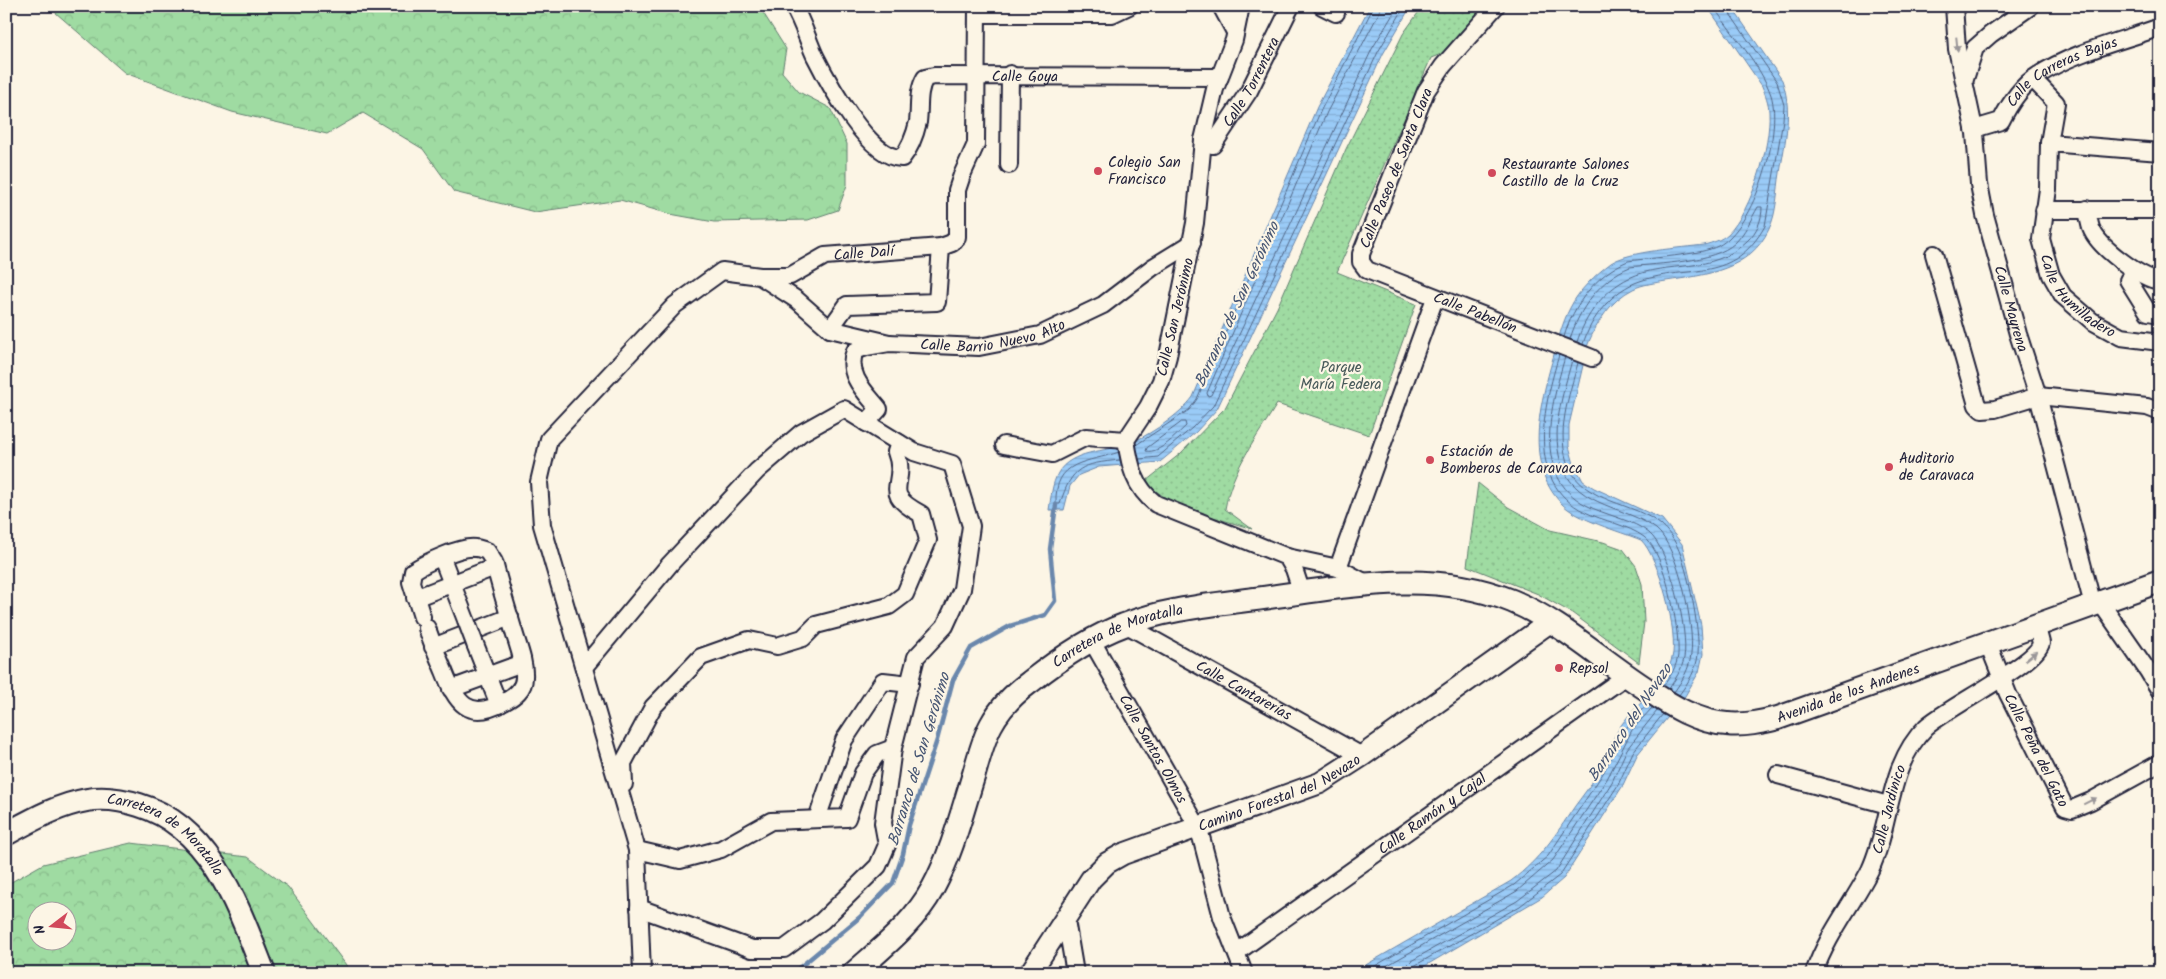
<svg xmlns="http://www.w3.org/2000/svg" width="2166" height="979" viewBox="0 0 2166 979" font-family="Kalam,sans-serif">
<defs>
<pattern id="green-dots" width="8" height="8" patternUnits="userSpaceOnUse" patternTransform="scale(1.25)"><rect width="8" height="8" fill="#9fdba2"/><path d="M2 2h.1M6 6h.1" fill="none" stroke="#89bc8c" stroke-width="1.8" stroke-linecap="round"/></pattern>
<pattern id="forest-crowns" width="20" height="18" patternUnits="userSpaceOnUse" patternTransform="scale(1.25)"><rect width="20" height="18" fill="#9fdba2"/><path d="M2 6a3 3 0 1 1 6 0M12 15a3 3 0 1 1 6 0" fill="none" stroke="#89bc8c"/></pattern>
<pattern id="water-rules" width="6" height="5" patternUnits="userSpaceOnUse" patternTransform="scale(1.25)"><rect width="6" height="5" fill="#9acbf7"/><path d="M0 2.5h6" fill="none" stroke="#84aed5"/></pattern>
</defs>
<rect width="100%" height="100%" fill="#fcf5e5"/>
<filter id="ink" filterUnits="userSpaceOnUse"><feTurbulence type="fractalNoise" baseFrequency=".02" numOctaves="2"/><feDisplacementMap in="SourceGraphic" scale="10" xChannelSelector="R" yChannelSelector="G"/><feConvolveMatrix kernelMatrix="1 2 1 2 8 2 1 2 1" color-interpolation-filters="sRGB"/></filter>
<g filter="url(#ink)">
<path fill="url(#green-dots)" stroke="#607e6e" d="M1423,6H1496L1462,46L1431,58L1337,272L1416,304L1369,435L1277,404C1256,439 1232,469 1225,509L1252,529C1217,517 1170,510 1146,481L1180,454L1225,408L1277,308L1346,149L1403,34Z
M1478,483L1508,507L1550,530L1603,542L1623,549L1636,566L1642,584L1644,622L1639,663L1572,613L1538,594L1467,566Z"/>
<path fill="url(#forest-crowns)" stroke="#607e6e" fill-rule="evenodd" d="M48,6H750L762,11L786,49L782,72L799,92L830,108L847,144V185L838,210L808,220L714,222L670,214L620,200L535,212L454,192L423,149L363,113L327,134L232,112L125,73Z
M131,843L248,857L288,887L352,973H6V885L43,864ZM38,912H68V942H38Z"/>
<path fill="url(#water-rules)" stroke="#6a87ac" d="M1370,6H1411L1383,54L1217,409L1196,432L1160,462L1099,467L1079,475L1070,486L1064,510H1049C1051,497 1052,484 1058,473C1071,450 1106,452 1128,444C1148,436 1180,415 1193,397L1317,107Z
M1707,6H1731L1782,80C1793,111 1785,141 1780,173C1777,190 1777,213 1769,229C1750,270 1706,275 1666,281C1655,283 1643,284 1633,289C1611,300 1597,322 1588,344L1569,425V446L1574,464L1583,481L1594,488L1662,519L1682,544L1701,625L1703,654L1699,672L1685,696L1637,755L1622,787L1564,878L1542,897L1413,973H1356L1364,966L1511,881C1541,858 1554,837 1575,806C1583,795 1592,784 1598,772C1606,756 1612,739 1622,724C1638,702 1665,686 1672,658C1679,634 1659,557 1641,540C1619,531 1577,520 1561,503C1524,464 1540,404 1553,358C1558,341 1562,323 1570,308C1578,291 1596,274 1611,263C1629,251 1681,248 1704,245C1712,243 1721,240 1728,234C1752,210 1771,145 1769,112C1769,103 1765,94 1762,86Z"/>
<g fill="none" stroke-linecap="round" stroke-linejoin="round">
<path stroke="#526686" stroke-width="1" d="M1380,6L1379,13L1327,112L1207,393L1208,396L1211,395L1372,49L1398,6
M1564,337C1573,305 1596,274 1628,261C1649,258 1701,255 1718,246C1754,228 1783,133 1771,95C1761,65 1731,33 1713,6
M1570,339C1579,309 1600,279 1630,267C1659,263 1713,263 1735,243C1745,233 1751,219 1758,207H1762C1762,220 1757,232 1747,241C1711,276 1669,259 1629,278C1604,290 1585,316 1577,342
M1583,344C1591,317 1613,290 1640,281C1691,264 1732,284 1765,226L1783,120L1784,105L1777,82L1728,11L1727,6
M1559,355C1544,406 1524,482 1585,512C1603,521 1628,525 1644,537C1665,552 1680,630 1678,655C1677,666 1670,677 1664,685
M1565,357C1551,405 1531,476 1586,505C1604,515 1634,520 1649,533C1670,550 1689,632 1684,658C1682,670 1675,679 1669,689
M1572,360C1563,394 1549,434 1563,468C1579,507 1626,506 1656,529C1678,546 1695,627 1691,654C1690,668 1682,681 1674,692
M1578,363C1569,395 1555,435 1569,467C1586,504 1633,501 1661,525C1667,530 1673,538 1677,546C1688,568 1700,629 1698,654C1697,669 1688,683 1679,695
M1182,422H1185L1186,426C1176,435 1160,454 1146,451L1147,448Z
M1136,445L1189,410L1197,399L1321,110L1374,6
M1119,452C1088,463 1054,459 1056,504H1060C1072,466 1082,464 1120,460
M1139,459L1158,457L1192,428L1213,406L1378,52L1405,6
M1363,973L1514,885L1548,856L1602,775L1627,727L1647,704
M1374,973L1517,891L1553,860L1607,779L1632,730L1652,708
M1405,973L1406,966L1411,961L1517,901L1556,871L1612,782L1627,749L1657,711
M1411,973L1414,966L1520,906L1560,875L1618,785L1633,752L1663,714"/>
<path stroke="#6a87ac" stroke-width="4.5" d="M793,973L860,917L893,883L903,854L909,825L937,740L953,680L971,648L1010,626L1045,615L1055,601L1050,549L1056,505"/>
<defs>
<g id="minor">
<path id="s1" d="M793,6C803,22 807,39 815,56C828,82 870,160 902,158C910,148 915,135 918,122C920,106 917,92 925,78L934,76L1220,77"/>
<path d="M1221,6L1235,32"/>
<path d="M1241,6L1234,40L1215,89L1203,140L1195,223L1168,356L1161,381L1148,407L1126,440C1130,466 1134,487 1156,504L1287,557L1338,568L1368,584"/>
<path d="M1322,6L1336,13"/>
<path id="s2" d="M1496,6L1443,66L1426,91L1361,254V262L1367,270L1592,358"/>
<path id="s3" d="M1954,6L1957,49L1975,133L1979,184L1985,215L2018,334L2038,396L2093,605"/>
<path d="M977,14H1112L1129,6"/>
<path d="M1965,79L1975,48L1991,34L2031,6"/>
<path id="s4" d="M2033,79L2056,103L2049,143L2048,189L2041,239L2051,275L2063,296L2092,321L2121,337L2160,342"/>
<path id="s5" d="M1974,129L2001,121C2009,105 2021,86 2037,76C2073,52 2119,42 2160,27"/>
<path id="s6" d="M1203,140L1213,145L1249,91L1291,6"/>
<path d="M2049,143L2160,152"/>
<path d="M1009,165L1010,74"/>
<path d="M2087,209C2088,215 2089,222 2091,228C2098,247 2140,278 2160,281"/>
<path d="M2044,210H2160"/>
<path d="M1934,254L1977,405L1982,410L1995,409L2038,396L2147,407L2160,412"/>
<path id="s7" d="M760,276H790L825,256L941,247L952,243L957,237V190L962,175L976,144L977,6"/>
<path d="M2128,280L2148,312L2160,314"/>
<path d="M830,329L847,305L937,302L941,247"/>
<path id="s8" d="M866,423L879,409C866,393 845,374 855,351L866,347L889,343L979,347L1040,335L1103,305L1153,267L1192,243"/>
<path d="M1004,445L1052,454L1086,437L1126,440"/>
<path d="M1287,557L1294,569L1302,593"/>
<path d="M442,558L466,620"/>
<path d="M1338,568L1435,298"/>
<path d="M415,598L495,567"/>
<path d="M2100,602L2148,671L2160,691"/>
<path d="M422,617L411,582L413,571C425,563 461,546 475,548C479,548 483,550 487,551L494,562C500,586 507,609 514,632C518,646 525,662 524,677C524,689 515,696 504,702C468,722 456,702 444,671C438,657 432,643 427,628"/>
<path id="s9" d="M1125,624L1362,756"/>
<path id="s10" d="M1092,641L1199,829L1222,917L1244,973"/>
<path id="s11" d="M1987,641L2008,694L2065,807L2072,809L2091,801L2160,763"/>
<path d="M475,644L499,705"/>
<path d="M433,647L510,617"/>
<path d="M584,667L670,564L757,471L801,433L844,409L914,452L952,464L971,526L962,589L945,626L916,657L893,748L883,823L887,845L878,866L822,921L784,949H752L639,908"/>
<path d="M451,689L522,663"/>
<path d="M1778,775L1888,805"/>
<path d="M624,784L623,763L653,707L701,657L749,640L777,646L803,638L816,625L889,606L905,594L928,540L921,514C878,491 909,486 896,452L899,443"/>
<path d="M817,819L844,740L883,681L910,684"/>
<path d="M637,850L680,860L721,849L771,821L847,818L863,773L877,754L893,748"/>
<path d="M1066,920L1075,973"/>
<path id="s12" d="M1237,952L1626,676"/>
<path d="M642,973L637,850L542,525L539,482L549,439L675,305L722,271L760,276L797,300L830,329L889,343"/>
<path id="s13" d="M1814,973C1827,935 1852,905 1870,870C1892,823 1887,766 1926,727C1946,708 2037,664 2041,643L2036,624"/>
</g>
<g id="tertiary">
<path id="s14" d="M1030,973L1091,879L1107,863L1123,854L1320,783L1362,756L1550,622"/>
</g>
<g id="secondary">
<path id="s15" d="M6,834C32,820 58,805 87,800C104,797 123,800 139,805C212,827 239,909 264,973"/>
<path id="s16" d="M854,973C883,947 914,923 933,888C952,853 962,812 974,774C979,757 983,740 991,725C1000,708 1015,693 1030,682C1058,660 1091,637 1124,625C1165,609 1211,605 1255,599C1339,588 1430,567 1512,601C1560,621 1604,662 1648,690C1672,706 1697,722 1727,724C1744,726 1761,722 1778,718L2160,581"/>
</g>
</defs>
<use href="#minor" stroke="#22223b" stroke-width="20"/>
<use href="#tertiary" stroke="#22223b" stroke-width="24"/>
<use href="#secondary" stroke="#22223b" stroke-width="26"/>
<use href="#minor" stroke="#fcf5e5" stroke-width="16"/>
<use href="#tertiary" stroke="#fcf5e5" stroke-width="20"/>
<use href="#secondary" stroke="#fcf5e5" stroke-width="22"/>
<defs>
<path id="minor-bridge" d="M466,620L475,644"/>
</defs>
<use href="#minor-bridge" stroke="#22223b" stroke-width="20" stroke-linecap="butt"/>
<use href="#minor-bridge" stroke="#fcf5e5" stroke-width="16"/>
</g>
<defs><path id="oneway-solid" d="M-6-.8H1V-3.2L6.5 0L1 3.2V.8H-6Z" transform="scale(1.25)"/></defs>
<g fill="#9a9698">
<use href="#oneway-solid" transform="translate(1957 44) rotate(84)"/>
<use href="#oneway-solid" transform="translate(2031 656) rotate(-40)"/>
<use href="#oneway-solid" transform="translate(2090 801) rotate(-26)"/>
</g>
</g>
<g fill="#d1495b" stroke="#fcf5e5" stroke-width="2">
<circle cx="1098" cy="171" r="5"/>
<circle cx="1492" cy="173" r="5"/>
<circle cx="1430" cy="460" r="5"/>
<circle cx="1889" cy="467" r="5"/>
<circle cx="1559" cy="668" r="5"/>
</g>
<g text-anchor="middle" stroke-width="4.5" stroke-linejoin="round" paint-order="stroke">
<g font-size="15" fill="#22223b" stroke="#fcf5e5">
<text dy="5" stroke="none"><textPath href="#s1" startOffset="378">Calle Goya</textPath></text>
<text dy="5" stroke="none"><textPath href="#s5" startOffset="110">Calle Carreras Bajas</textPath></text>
<text dy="5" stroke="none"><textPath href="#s6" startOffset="85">Calle Torrentera</textPath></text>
<text transform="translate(1396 168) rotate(-68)" y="5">Calle Paseo de Santa Clara</text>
<text dy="5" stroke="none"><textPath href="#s7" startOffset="109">Calle Dalí</textPath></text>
<text dy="5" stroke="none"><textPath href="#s4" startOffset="241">Calle Humilladero</textPath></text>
<text dy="5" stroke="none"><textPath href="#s3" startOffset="309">Calle Mayrena</textPath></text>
<text dy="5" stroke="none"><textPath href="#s2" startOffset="420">Calle Pabellón</textPath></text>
<text transform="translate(1175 317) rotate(-77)" y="5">Calle San Jerónimo</text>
<text dy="5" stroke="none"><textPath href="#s8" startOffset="226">Calle Barrio Nuevo Alto</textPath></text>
<text dy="5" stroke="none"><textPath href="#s16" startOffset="449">Carretera de Moratalla</textPath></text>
<text dy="5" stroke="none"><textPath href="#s9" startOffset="136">Calle Cantarerías</textPath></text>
<text dy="5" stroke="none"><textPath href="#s16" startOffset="1229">Avenida de los Andenes</textPath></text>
<text dy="5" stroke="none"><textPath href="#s10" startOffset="124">Calle Santos Olmos</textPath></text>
<text dy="5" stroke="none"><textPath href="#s11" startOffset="120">Calle Peña del Gato</textPath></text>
<text dy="5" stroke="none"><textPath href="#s14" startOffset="321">Camino Forestal del Nevazo</textPath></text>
<text dy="5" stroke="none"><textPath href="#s13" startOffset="181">Calle Jardinico</textPath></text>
<text dy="5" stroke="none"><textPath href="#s12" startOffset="239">Calle Ramón y Cajal</textPath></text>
<text dy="5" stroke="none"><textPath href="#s15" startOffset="179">Carretera de Moratalla</textPath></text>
</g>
<g font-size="15" fill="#22223b" stroke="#fcf5e5" text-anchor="start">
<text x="1108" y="167">Colegio San<tspan x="1108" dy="17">Francisco</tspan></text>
<text x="1502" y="169">Restaurante Salones<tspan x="1502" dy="17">Castillo de la Cruz</tspan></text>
<text x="1440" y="456">Estación de<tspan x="1440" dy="17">Bomberos de Caravaca</tspan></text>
<text x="1899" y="463">Auditorio<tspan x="1899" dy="17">de Caravaca</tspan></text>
<text x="1569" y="673">Repsol</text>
</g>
<g font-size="15" fill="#485a5a" stroke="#fcf5e5">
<text x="1341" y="372">Parque<tspan x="1341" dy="17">María Federa</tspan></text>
</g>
<g font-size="16" font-style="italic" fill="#465573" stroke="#fcf5e5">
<text transform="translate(1236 304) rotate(-65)" y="6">Barranco de San Gerónimo</text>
<text transform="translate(1629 722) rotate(-56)" y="6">Barranco del Nevazo</text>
<text transform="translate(918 759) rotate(-73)" y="6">Barranco de San Gerónimo</text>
</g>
</g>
<rect width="2166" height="979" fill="none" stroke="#fcf5e5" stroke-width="25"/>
<rect x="12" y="12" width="2141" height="954" fill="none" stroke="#22223b" stroke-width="2" filter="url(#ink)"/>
<g transform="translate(52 926) rotate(254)"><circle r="24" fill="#fcf5e5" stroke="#a5a1a1"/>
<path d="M0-4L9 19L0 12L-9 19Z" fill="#d1495b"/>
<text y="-8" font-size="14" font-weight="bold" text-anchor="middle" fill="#22223b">N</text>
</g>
</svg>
